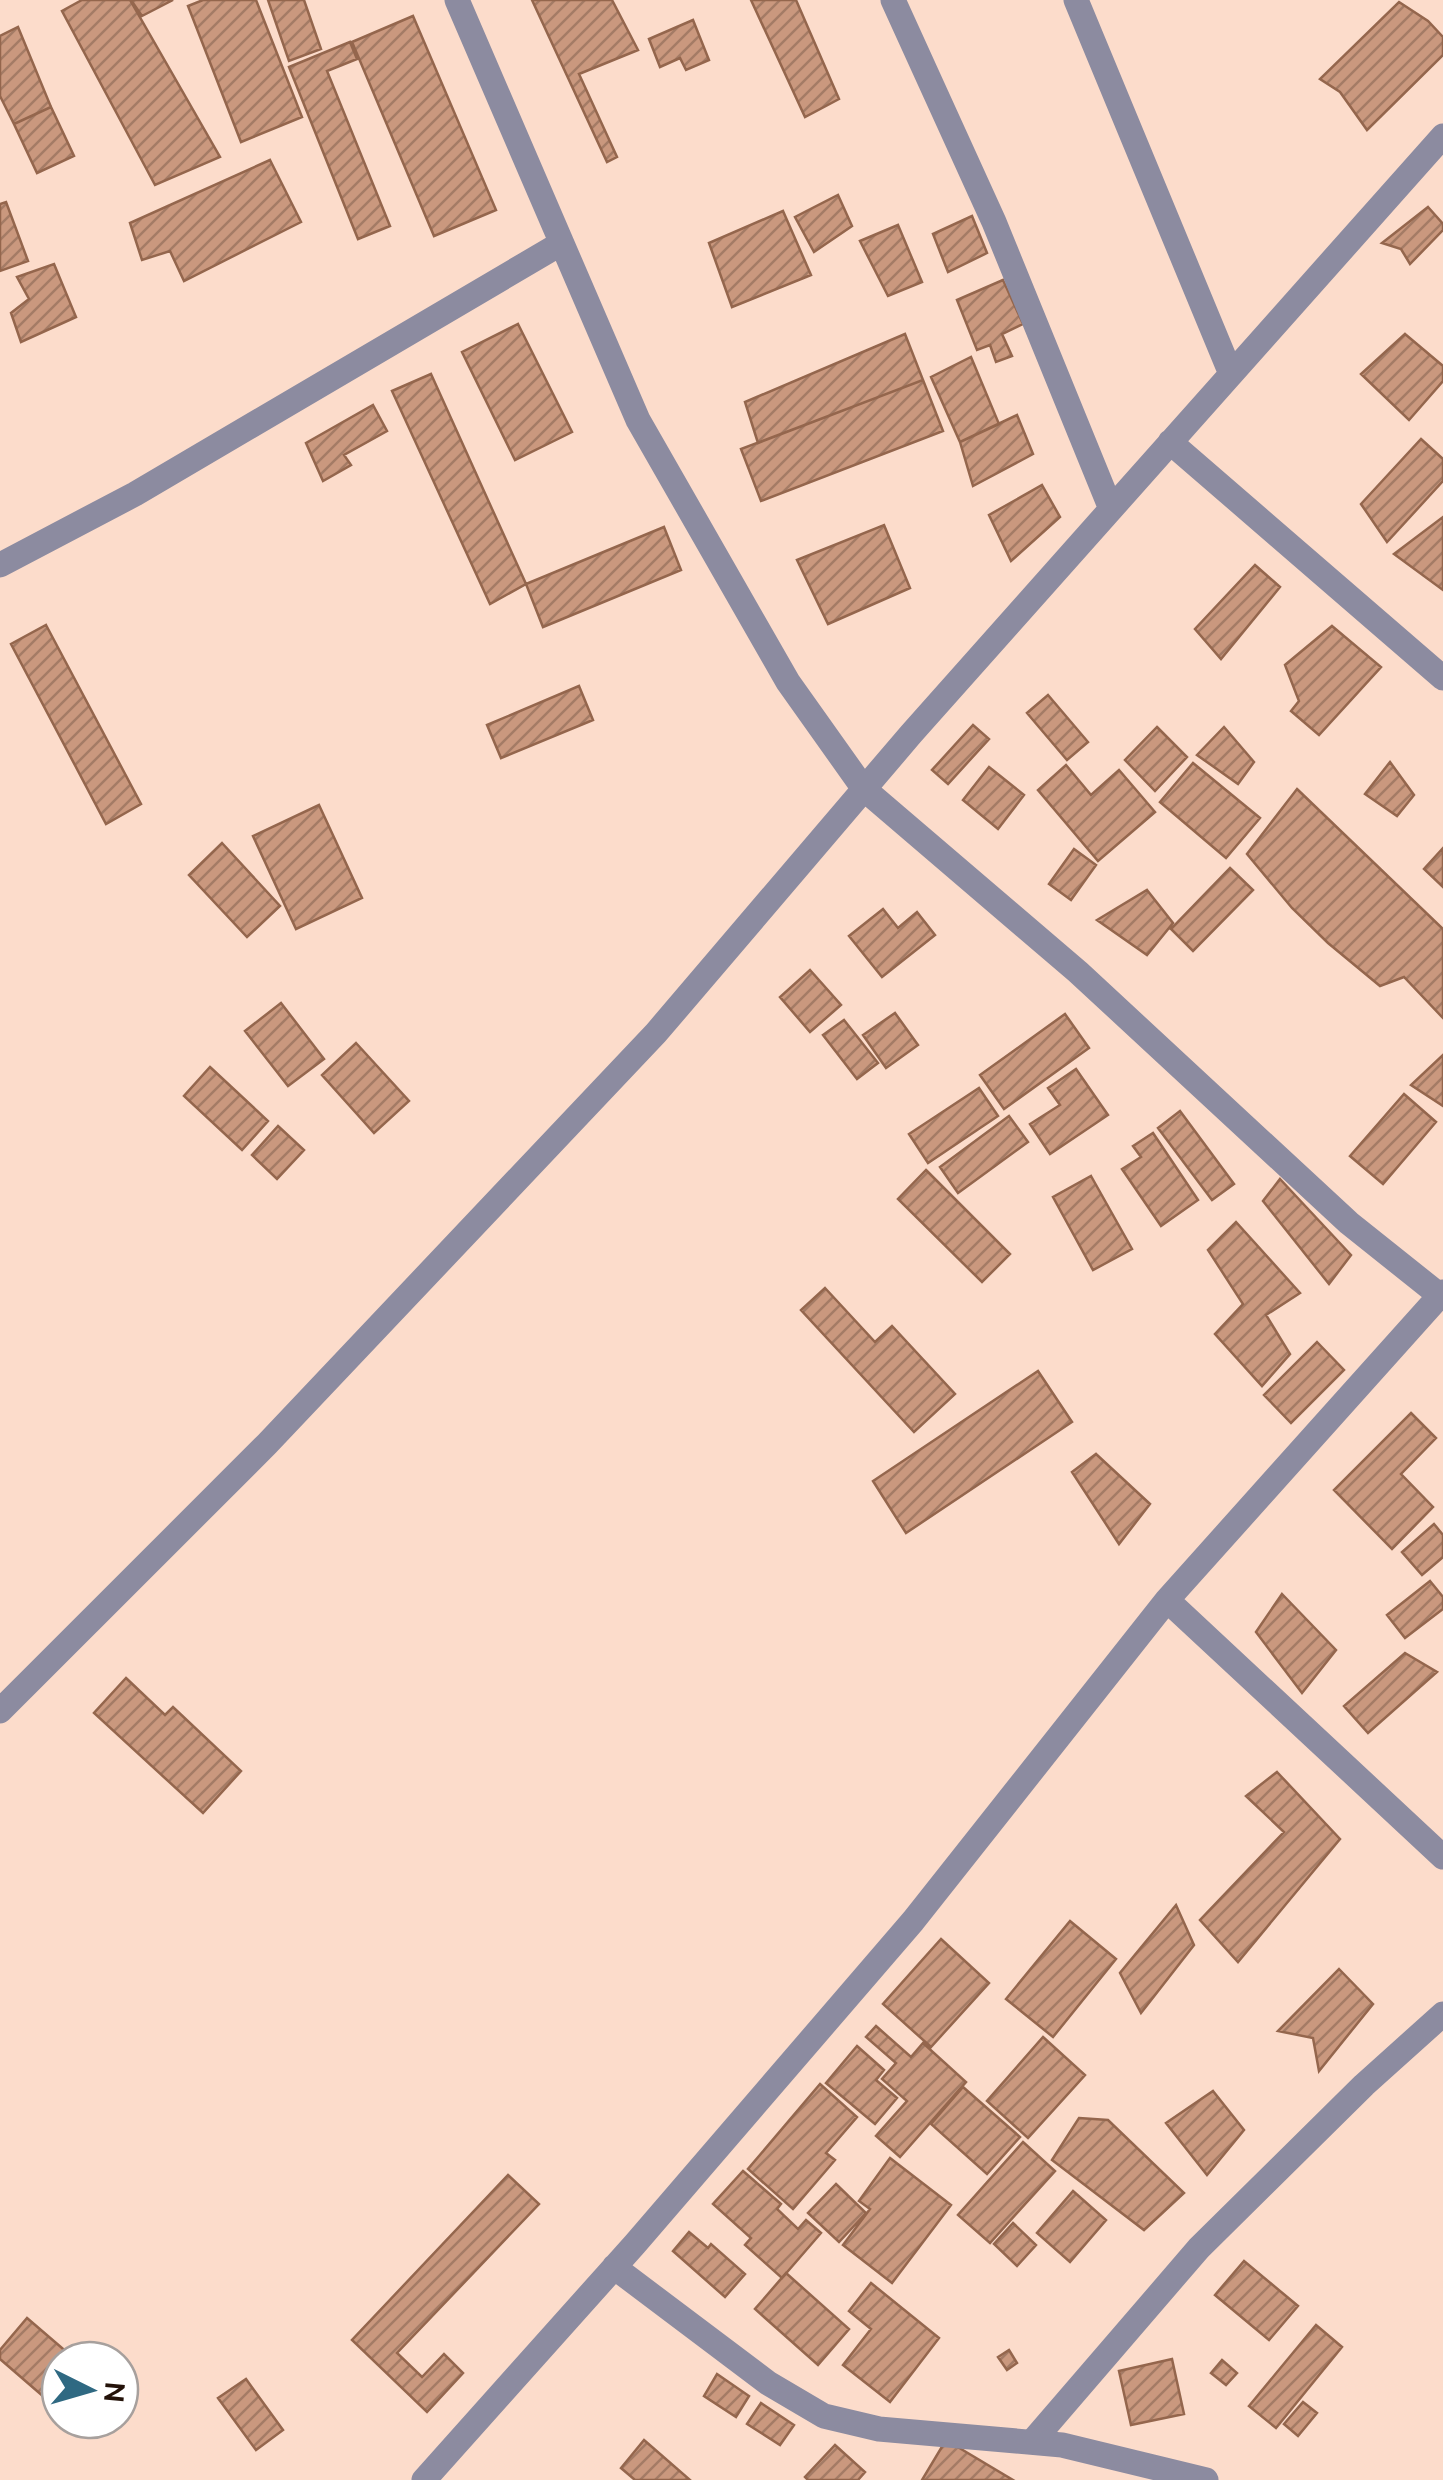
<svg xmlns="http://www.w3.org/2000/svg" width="1443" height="2480" viewBox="0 0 1443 2480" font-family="Ubuntu,sans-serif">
<defs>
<pattern id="building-hatch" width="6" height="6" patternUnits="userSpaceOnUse" patternTransform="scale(2.5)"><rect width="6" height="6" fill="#ca987e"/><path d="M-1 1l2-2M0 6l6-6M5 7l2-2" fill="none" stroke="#a47b65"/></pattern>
</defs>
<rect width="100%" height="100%" fill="#fcdccb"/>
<path fill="url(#building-hatch)" stroke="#94664d" stroke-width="2.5" d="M82,0H130L220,157L155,185L62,11Z
M131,0H173L142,16Z
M203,0H256L302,117L241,142L188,6Z
M268,0H304L321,49L289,61Z
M532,0H612L638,50L579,74L617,157L607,162Z
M751,0H796L839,99L805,117Z
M1399,2L1428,21L1443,37V55L1367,130L1340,92L1320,79Z
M413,16L496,210L434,236L352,42Z
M693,20L709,60L686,70L680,58L660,67L649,39Z
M18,27L51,107L14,124L0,96V36Z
M350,42L357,59L327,71L390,226L358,239L289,67Z
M51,107L74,156L37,173L14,124Z
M270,160L301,222L184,281L170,251L142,260L130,223Z
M838,195L852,226L814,252L795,217Z
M6,202L28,261L0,271V204Z
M1428,207L1443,224V230L1410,264L1401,249L1382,243Z
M783,211L811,275L732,307L709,243Z
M972,216L987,253L948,272L933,234Z
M898,225L922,282L888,296L860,241Z
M54,264L76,317L21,342L11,313L29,299L17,277Z
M1003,280L1023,324L1002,334L1012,356L996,362L990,345L977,350L957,300Z
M518,324L572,432L515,460L462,352Z
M905,334L923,380L758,443L745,402Z
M1405,334L1443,366V381L1409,420L1361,374Z
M971,357L999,424L960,442L931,377Z
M431,374L526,584L490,604L392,391Z
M923,380L943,431L761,501L741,449Z
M373,405L387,431L344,455L351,465L323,481L306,443Z
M1017,415L1033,454L973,486L960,442Z
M1421,439L1443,459V481L1387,542L1361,504Z
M1042,485L1060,517L1011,561L989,515Z
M1443,517V590L1394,554Z
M884,525L910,588L828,624L797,560Z
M664,527L681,570L543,627L526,584Z
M1255,565L1280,587L1221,659L1195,629Z
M46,625L141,804L106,824L11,644Z
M1332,626L1381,667L1319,735L1291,711L1299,701L1285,665Z
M579,686L593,720L501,758L487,725Z
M1048,695L1088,742L1067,760L1027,713Z
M973,725L989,739L948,784L932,770Z
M1157,727L1187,757L1155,791L1125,760Z
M1224,727L1254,762L1238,784L1197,755Z
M1390,762L1414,795L1397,816L1365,794Z
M1193,763L1260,818L1226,858L1160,802Z
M1066,765L1091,795L1119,770L1155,812L1098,861L1038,790Z
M989,767L1024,795L998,829L963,800Z
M1297,789L1443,929V1018L1404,977L1380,986L1328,943L1292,908L1247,854Z
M319,805L362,898L296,929L253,836Z
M222,843L280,906L247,937L189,875Z
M1443,848V887L1424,869Z
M1074,849L1096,865L1071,900L1049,884Z
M1230,868L1253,890L1193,951L1171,929Z
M1147,890L1173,923L1147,955L1097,920Z
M883,909L898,928L917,912L935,935L882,977L849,936Z
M810,970L841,1005L810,1032L780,997Z
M281,1003L324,1059L288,1086L245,1031Z
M895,1013L918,1045L886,1068L863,1035Z
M1065,1014L1089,1048L1004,1109L980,1075Z
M844,1020L878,1063L857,1079L823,1035Z
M356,1043L409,1101L374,1133L322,1075Z
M1443,1055V1106L1411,1085Z
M210,1067L268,1121L242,1150L184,1096Z
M1076,1069L1108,1115L1050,1154L1030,1124L1060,1105L1048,1088Z
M979,1088L998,1116L928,1163L909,1134Z
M1404,1094L1436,1122L1383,1184L1350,1156Z
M1180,1111L1234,1184L1212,1200L1158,1128Z
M1009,1116L1028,1142L958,1193L940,1167Z
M278,1126L304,1150L277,1179L252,1155Z
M1153,1133L1198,1200L1161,1226L1122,1169L1141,1157L1133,1146Z
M926,1170L1010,1254L982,1282L898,1199Z
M1091,1176L1132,1249L1093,1270L1053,1197Z
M1280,1179L1351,1255L1329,1284L1263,1201Z
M1236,1222L1300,1293L1266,1315L1290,1354L1262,1386L1215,1334L1243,1304L1208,1250Z
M825,1288L875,1342L892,1326L955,1394L914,1432L801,1310Z
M1317,1342L1344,1370L1291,1423L1264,1395Z
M1038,1371L1072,1422L906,1533L873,1481Z
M1411,1413L1436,1438L1401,1474L1433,1507L1392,1549L1334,1490Z
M1096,1454L1150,1504L1119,1544L1072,1472Z
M1434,1524L1443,1535V1557L1422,1575L1402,1552Z
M1430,1581L1443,1597V1609L1405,1638L1387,1615Z
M1282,1594L1336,1650L1302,1693L1256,1632Z
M1405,1653L1437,1672L1368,1733L1344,1706Z
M126,1678L165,1715L173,1707L241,1771L203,1813L94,1713Z
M1277,1772L1340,1839L1238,1962L1200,1920L1284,1832L1246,1796Z
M1176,1905L1194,1945L1141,2013L1120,1973Z
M1070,1921L1116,1959L1053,2037L1006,1999Z
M941,1939L989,1983L931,2047L883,2004Z
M1339,1969L1373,2004L1319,2071L1313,2038L1278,2031Z
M876,2026L911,2057L923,2043L966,2082L900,2157L876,2136L907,2101L882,2079L896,2063L866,2037Z
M1043,2037L1085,2075L1028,2138L987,2101Z
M857,2046L884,2070L876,2080L897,2098L875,2124L826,2083Z
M820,2084L857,2117L826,2153L835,2160L793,2209L748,2169Z
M963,2087L1020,2137L987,2174L931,2124Z
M1213,2091L1244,2130L1207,2175L1166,2123Z
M1079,2118L1108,2120L1184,2193L1144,2230L1052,2160Z
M1023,2142L1055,2171L990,2243L958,2215Z
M890,2158L951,2205L892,2283L843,2245L870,2209L859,2201Z
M743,2171L781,2204L777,2209L798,2229L806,2220L821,2233L782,2278L745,2245L751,2238L713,2204Z
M508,2175L539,2204L397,2353L422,2377L444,2354L463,2373L427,2412L352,2340Z
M836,2184L866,2213L839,2242L808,2213Z
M1073,2191L1106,2220L1070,2262L1037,2233Z
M1013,2223L1036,2245L1017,2266L994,2244Z
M689,2232L708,2248L711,2244L745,2274L725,2297L673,2251Z
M1244,2261L1298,2306L1269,2340L1215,2295Z
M786,2273L849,2329L818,2365L755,2309Z
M871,2283L939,2338L890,2402L843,2365L871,2329L849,2311Z
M27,2318L76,2360H60V2395L52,2404L0,2359V2350Z
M1316,2325L1342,2347L1276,2428L1249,2406Z
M1009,2350L1017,2363L1007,2370L998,2357Z
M1172,2359L1184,2414L1131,2425L1119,2371Z
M1222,2360L1237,2373L1226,2385L1211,2373Z
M717,2374L749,2396L736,2417L704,2396Z
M246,2379L283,2430L256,2450L218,2398Z
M1303,2402L1317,2413L1298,2436L1284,2424Z
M761,2403L794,2425L780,2445L747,2424Z
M644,2440L690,2480H635L621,2468Z
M946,2440L1013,2480H922Z
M835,2445L865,2472L858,2480H808L805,2477Z"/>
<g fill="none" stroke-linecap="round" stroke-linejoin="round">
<path stroke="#8c8ba0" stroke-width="25" d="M457,0L638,420L788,682L864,789L1078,972L1349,1223L1443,1298
M893,0L994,222L1111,509
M1076,0L1231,374
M1170,442L1443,678
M0,565L135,494L560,244
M1167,1600L1443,1857
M0,1711L267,1444L656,1033L911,734L1443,136
M614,2267L768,2383L824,2416L879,2429L1062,2445L1206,2480
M1032,2442L1199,2248L1364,2085L1443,2014
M424,2480L635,2244L913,1921L1167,1600L1443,1292"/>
</g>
<g transform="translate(90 2390) rotate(95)"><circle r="48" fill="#ffffff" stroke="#a7a09d" stroke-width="2.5"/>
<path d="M0-8L18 38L0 25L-18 38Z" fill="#2f6982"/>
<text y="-15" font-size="28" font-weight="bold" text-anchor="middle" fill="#241209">N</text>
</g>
</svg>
